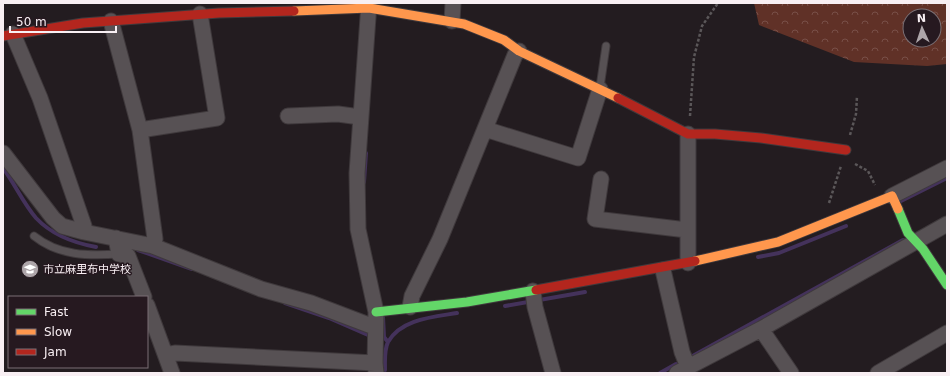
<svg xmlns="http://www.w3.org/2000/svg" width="950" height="376" viewBox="0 0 950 376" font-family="'DejaVu Sans','Noto Sans JP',sans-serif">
<defs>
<pattern id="forest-crowns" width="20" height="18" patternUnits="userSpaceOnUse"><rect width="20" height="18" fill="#603127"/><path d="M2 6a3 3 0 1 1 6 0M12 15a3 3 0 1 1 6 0" fill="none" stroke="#784f47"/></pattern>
</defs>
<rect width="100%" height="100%" fill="#231c20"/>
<path fill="url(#forest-crowns)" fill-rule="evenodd" d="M754,3H947V64L927,66L854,62L759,25ZM910,16H934V40H910Z"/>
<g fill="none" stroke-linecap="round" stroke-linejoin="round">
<path stroke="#44325b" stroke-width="4" d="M3,168C15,184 23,203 36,218C52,235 74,243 96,247
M364,182L366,153
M901,201L947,178
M138,250L192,269
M758,257L779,253L846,226
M285,303L329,318L368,335
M505,306L585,292
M383,317L384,337L388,342
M689,358L903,240
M385,370C385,361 384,350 388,342C401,319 433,317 457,313
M660,373L676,364"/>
<defs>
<path id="lane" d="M600,87L606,46
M34,236C59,256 88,256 119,254"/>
<path id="street" d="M369,3L357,173L358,229L376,312L375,363L376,373
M111,21L140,130L155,239L153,246
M452,21L453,3
M13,34L40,98L84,226V232
M288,116L338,114L360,117
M485,129L578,158L600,89
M140,130L217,118L200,14
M3,153L53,218L62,226L84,232L153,246L261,289L311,303L374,327
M601,179L595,219L687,230
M892,196L947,168
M116,238L119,254L128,256L144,297
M688,263V134
M663,270L682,352L688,367
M533,291L535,307L553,373
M147,305L172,373
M410,307L412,296L440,239L515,55L519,51
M761,329L791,373
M166,355L175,353L375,363
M677,373L761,329L947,224
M878,373L947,333"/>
<path id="fast" d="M898,209L908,233L923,249L947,285
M376,312L467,302L536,290"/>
<path id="slow" d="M294,11L369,8L464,24L504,40L519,51L618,98
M695,261L778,242L892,196L898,209"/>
<path id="jam" d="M3,36L83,23L219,13L294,11
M618,98L688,134H715L761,138L846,150
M536,290L695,261"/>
</defs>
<use href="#lane" stroke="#3f393c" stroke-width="9"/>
<use href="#street" stroke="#3f393c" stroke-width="17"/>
<use href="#fast" stroke="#3f393c" stroke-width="11"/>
<use href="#slow" stroke="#3f393c" stroke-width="11"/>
<use href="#jam" stroke="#3f393c" stroke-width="11"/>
<path stroke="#5b5759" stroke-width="2.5" stroke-dasharray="3 2" stroke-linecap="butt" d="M690,116L694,57L702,26L718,3
M850,135L856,114L857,96
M855,164L868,171L875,185
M829,203L841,166"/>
<use href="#lane" stroke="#575154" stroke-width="7"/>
<use href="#street" stroke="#575154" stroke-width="15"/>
<use href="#fast" stroke="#63d668" stroke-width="9"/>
<use href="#slow" stroke="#ff974d" stroke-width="9"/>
<use href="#jam" stroke="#b3261e" stroke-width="9"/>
</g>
<defs>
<symbol id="school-disc" viewBox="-11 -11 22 22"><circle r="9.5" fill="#ada5a9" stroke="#261920"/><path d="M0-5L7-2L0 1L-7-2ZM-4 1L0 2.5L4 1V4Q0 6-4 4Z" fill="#fff"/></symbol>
</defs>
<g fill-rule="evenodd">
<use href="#school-disc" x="20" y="259" width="20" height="20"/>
</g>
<g text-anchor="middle" stroke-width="3" stroke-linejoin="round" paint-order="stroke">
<g font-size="11" fill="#f8eff3" stroke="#261920" text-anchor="start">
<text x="43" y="273">市立麻里布中学校</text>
</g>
</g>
<rect width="950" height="376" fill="none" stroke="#f8eff3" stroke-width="8"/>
<rect x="8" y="296" width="140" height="72" fill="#261920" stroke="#7a6f74"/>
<rect x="16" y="309" width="20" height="6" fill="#63d668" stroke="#7a6f74"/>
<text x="44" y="316" font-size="12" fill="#f8eff3">Fast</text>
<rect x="16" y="329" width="20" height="6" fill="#ff974d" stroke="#7a6f74"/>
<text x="44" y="336" font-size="12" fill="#f8eff3">Slow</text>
<rect x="16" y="349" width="20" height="6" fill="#b3261e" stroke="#7a6f74"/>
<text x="44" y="356" font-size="12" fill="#f8eff3">Jam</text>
<g transform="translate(922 28) rotate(357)"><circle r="19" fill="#261920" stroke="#7a6f74"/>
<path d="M0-3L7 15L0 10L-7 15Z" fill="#ada5a9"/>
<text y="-6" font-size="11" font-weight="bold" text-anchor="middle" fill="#f8eff3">N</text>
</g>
<path d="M10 26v6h106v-6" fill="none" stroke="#f8eff3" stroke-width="2"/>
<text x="16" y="26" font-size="12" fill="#f8eff3" stroke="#261920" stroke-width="3" paint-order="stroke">50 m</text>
</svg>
